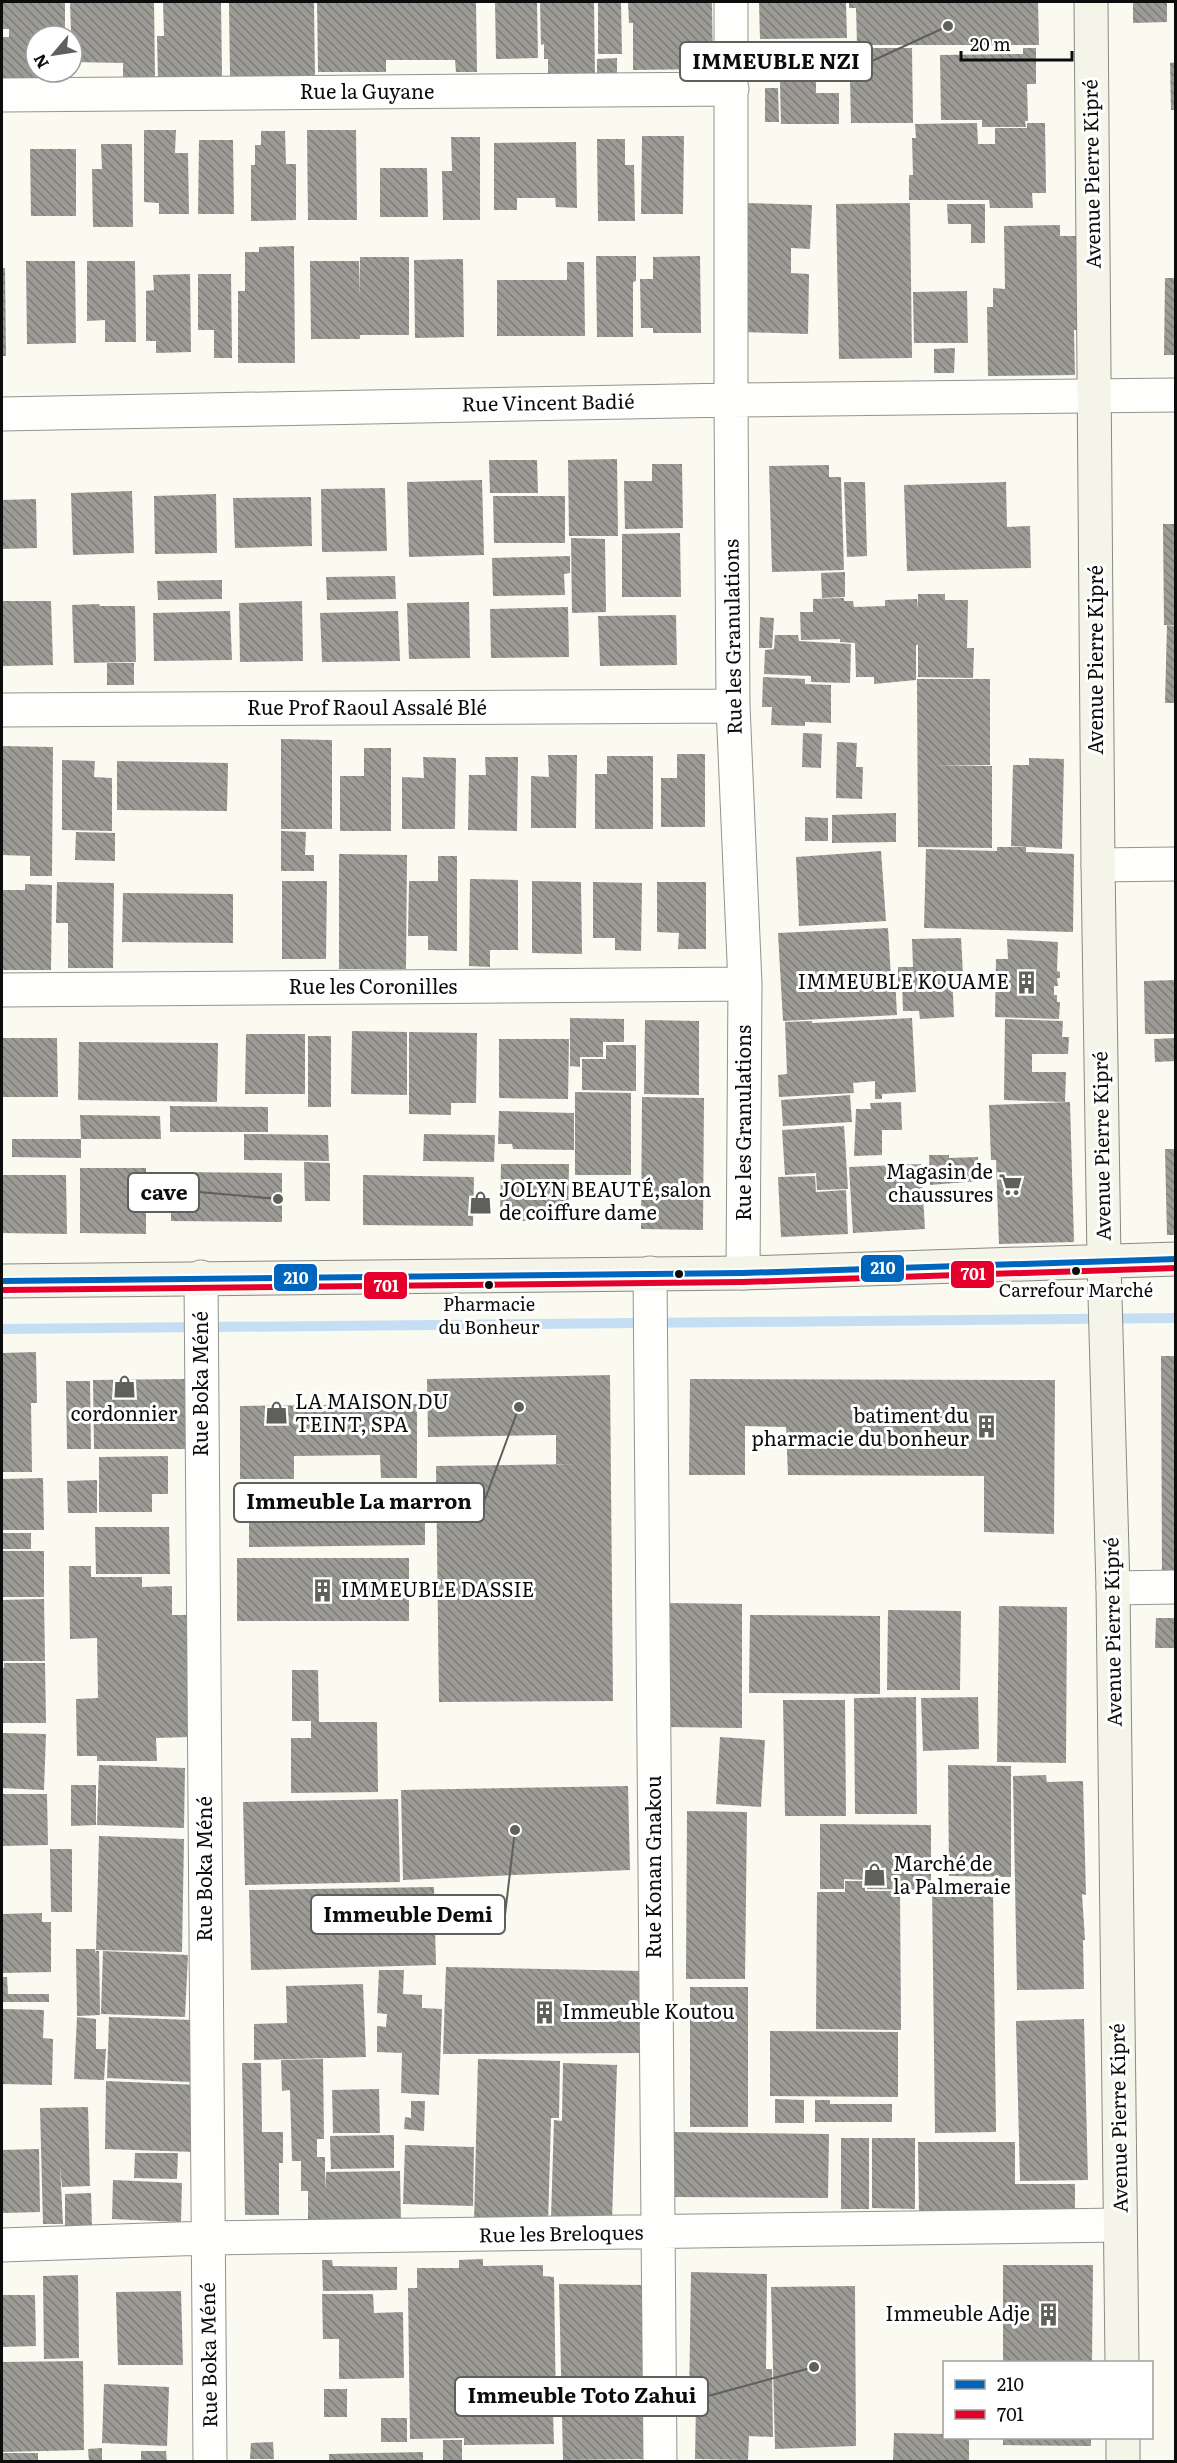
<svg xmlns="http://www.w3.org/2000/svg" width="1177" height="2463" viewBox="0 0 1177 2463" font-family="Literata,serif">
<defs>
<pattern id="building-back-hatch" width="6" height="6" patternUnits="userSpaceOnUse" patternTransform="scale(1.5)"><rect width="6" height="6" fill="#9c9b96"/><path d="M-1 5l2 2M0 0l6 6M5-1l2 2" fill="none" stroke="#7e7d79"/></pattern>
</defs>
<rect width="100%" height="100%" fill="#fafaf0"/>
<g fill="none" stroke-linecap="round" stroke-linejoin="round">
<path stroke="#c6def4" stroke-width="10" d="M2,1329L1176,1318"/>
</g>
<path fill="url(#building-back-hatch)" d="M2,2H65V36H36V72H65V84L2,85V37H9V29H2Z
M70,2H154L155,79L123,80V63L72,62Z
M163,2H221L222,76H178V80H158L157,36H164Z
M229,2H314L315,77H230Z
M317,2H476L477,72H456L455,60H386V72H318Z
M495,2H537L538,58L496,59Z
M540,2H594L595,78L548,79V59H544V44L541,45Z
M598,2H621L622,54H598Z
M628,2H712L713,69L633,70V23H629Z
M759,2H846L847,38L760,39Z
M849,2H1038L1039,45H857L856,8H849Z
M1133,2H1167V22L1133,23Z
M838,42V76H816V93H839V124H781L779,43Z
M845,48H912L913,123H851L850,79L845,80Z
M1023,48H1036V84H1027L1028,121H1025L1026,127H982V120H941L940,55L1023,54Z
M617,58V77H597V59Z
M1176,62V110H1171L1170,63Z
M765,88H778L779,122H765Z
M977,123L978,144H995V128H1027V123H1045L1046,193H1032L1033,208H990L989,200H909V175H913L912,138H916L915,124Z
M144,130H176L175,153H188L189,214H159V203L144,202Z
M307,130H356L357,220H308Z
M261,131H285L286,164H296V220L251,221V165H255V145H261Z
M642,136H684L683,214H641Z
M451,137H480V220H443L442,171H452Z
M597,139H625V165H634L635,221H598Z
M199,140H233L234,214H198Z
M576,142L577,208L556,207L555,198H517V210H494V143Z
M101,144H132L133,227H93L92,169H102Z
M30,149H76V216H31Z
M380,168H427L428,217H380Z
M746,203L812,205L810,249L791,248V273L809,274L808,334L743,332Z
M910,203L912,358L839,359L836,204Z
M947,204H985V243H971V224H948Z
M1060,225V236H1076L1079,330H1074L1075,375L988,376L987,307H993V288L1005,289L1004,226Z
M294,246L295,363H238V291H245V252H259V247Z
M596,256H636V281L633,282V337H597Z
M700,256L701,333H653V328H641L640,279H653V257Z
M360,257H409V335H360V339H311L310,261H359L360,296Z
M463,259L464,337L415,338L414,260Z
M26,261H75L76,343L27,344Z
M87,261H135L136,342H105V320L87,321Z
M567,262H584L585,336H497V280H567Z
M2,268H5L6,356H2Z
M190,274L191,352L156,353V341H146V291L154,290L153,275Z
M198,274H231L232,358H214V330H198Z
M1165,278H1176V355H1164Z
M967,291L968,343H914L913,292Z
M955,348L954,373H934V349Z
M617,459L618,536H569L568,460Z
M489,460H537L538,493H490Z
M652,464H682L683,528L625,529L624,481H652Z
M829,465V477H841L844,570L772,572L769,466Z
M482,480L484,555L409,557L407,482Z
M844,482H865L867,556L847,557Z
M1006,482L1007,527L1030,526L1031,568L907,571L904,485Z
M385,488L387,551L322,552L321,489Z
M132,491L134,553L73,555L71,493Z
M216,494L217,553L155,554L154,496Z
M493,496H565V543H494Z
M311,497L312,546L235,548L233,498Z
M36,499L37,548L2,549V500Z
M1163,524H1176V625H1164Z
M680,533L681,597H622V534Z
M571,538L605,539L606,612L572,613Z
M570,556V573L564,574L565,595L493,596L492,558Z
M845,572V597L822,598L821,573Z
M395,576L396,599L327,600L326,577Z
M222,580V599L158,600L157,581Z
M918,594H945V600H968L967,648H974L973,678L918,677V645H916V680L874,684V677H856L855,643L840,642V639L801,640L800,612H813V599L844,598V601H853L854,607L885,606V600L917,599L918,609Z
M2,601H51L53,665L2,666Z
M302,601L303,661L240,662L239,603Z
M469,602L470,658L409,659L407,603Z
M99,604L100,606H135L136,662L74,663L72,605Z
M568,607L569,657L491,658L490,609Z
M230,611L232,660L154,661L153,613Z
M398,611L400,661L322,662L320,613Z
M676,615L677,665L600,666L598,616Z
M760,617L774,618L772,648H759Z
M1167,625L1176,626V703H1165Z
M775,635H798L799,641L851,644L850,683L811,682V676L764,674L765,650L774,649Z
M107,663H134V685H107Z
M763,677L805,679V684L831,685V723L805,722V726L771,725L772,707H762Z
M917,679H990V765H932L992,766V848L918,847Z
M803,733L822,734L821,768L802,767Z
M281,739L332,740V829H281Z
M837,742L857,743L856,767H863L862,799L836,798Z
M2,746L53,747L52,876H30V856L2,855Z
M364,748H391V831H340V776H364Z
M677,754H705V827H661V778H677Z
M548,755H577L576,828H531V776L549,777Z
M607,756H653V829H595V774H607Z
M423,757L456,758L455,829H402V777L424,778Z
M485,757H518L517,831L468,830L469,775H486Z
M1029,758L1064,759L1062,849L1011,846L1013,765H1029Z
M62,760L95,761L94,777L112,778V831L62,830Z
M117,761L228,763L227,811L117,810Z
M896,813V842L832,843V815Z
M805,817L828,818V841H805Z
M281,831L306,832L305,855H314V871H281Z
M76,832L115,833V861L75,860Z
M997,847H1026V852L1074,854L1073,932L924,928L926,849L997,851Z
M881,851L886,921L799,926L796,857Z
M339,854L407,855L406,969H339Z
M438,856H457V951L428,950V936H408L409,881H438Z
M470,879L518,880V950H490V967L469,966Z
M282,881H327L326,959H282Z
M532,881L581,882L582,954L532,953Z
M57,882L114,883L113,968H68V923H56Z
M593,882L642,883L641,951L615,950V938H593Z
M657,882H706V949H678L679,933L657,932Z
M25,884L52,885L51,970H2V890H25Z
M123,893L233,894V943L122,942Z
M888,928L891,977H895L897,1015L783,1021L778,933Z
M961,938L963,974H952L954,1017L920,1019L919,1011H903L902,982H898V967H913L912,939Z
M1007,939L1058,942L1057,971L1060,972V978H1057L1058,986H1054V995H1057V1002H1060L1059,1019L995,1017L996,959H1008Z
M1176,980V1034H1145L1144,981Z
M570,1018L624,1019V1042H603V1057H580V1067L570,1066Z
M912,1018L916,1092L882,1094V1099H875V1081L853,1083L854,1093L779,1097L778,1075L787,1074L785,1022L812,1021V1023Z
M1005,1019L1063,1021L1062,1037H1069L1068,1054H1032V1072H1066L1065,1102L1004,1100Z
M645,1020L699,1021V1095L644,1094Z
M352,1031L407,1032V1095L351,1094Z
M409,1032L477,1033L476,1103H451V1115L409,1114Z
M246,1034H305V1094H245Z
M308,1036H331V1107H308Z
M2,1038H57L58,1097H2Z
M1176,1038V1061L1155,1062L1154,1039Z
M499,1039H569L568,1099L499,1098Z
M79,1042L218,1043L217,1102L78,1100Z
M606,1045H636V1091L582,1090V1059H606Z
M575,1092L631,1093V1175H575Z
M850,1095L852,1122L783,1126L781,1100Z
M642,1097L704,1098L703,1230L641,1229Z
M901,1102L902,1130H882V1155L854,1156L856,1109H871L870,1103Z
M1070,1102L1074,1242L999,1244L996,1160H991L989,1105Z
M170,1106L268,1107V1132H170Z
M499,1111L574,1113V1150L513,1149L512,1144H498Z
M80,1115L160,1116L161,1139H81V1158L12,1157V1139H81Z
M844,1126L848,1189L817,1190L816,1173L785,1175L782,1130Z
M244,1134L328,1135L329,1161L244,1160Z
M424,1134L495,1135L494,1162L423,1161Z
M1165,1149H1176V1235H1167Z
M929,1155H949V1158L978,1157L979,1181L930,1185Z
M304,1162L330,1163V1201H305Z
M501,1164H569L568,1221H500Z
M921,1164L925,1229L853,1233L849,1167Z
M80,1168H146V1234L80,1233Z
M171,1172L282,1173V1222L171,1221Z
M2,1175H66L67,1234L2,1233Z
M363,1175L474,1177L473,1226L363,1225Z
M815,1176L816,1192L846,1190L848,1234L781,1237L778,1177Z
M36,1352L37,1403H31L32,1472H2V1353Z
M1161,1356H1176V1578H1162Z
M610,1375L613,1701L439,1702L436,1466L577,1464H556V1435L428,1437L427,1379Z
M185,1379L186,1449H94L93,1380Z
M690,1379L1055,1380L1054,1534L984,1532V1476L788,1475L786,1427L745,1426V1475H689Z
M66,1381H90L91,1449H67Z
M417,1404V1478H381L380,1455L294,1456V1479H240V1406Z
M168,1456V1494H152V1512H99V1457Z
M43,1478L44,1530H2V1479Z
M97,1480V1513H68L67,1481Z
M425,1491V1545L249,1547V1492Z
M95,1527H169L170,1574H96Z
M2,1533H31V1549H2Z
M2,1551H44V1597H2Z
M237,1558H409V1621H237Z
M69,1566H91V1577H142V1587L172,1586V1615H188L189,1737L156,1738L157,1761H97V1756H77L76,1699L98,1698L97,1638L70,1639Z
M44,1599L45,1661H2V1600Z
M668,1603L742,1604V1728L668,1727Z
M999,1606L1067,1607L1066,1763L997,1762Z
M888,1610L961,1611L960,1690H887Z
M750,1615L880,1616V1694L749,1693Z
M1156,1618H1176V1648H1155Z
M4,1663H45L46,1723H2V1668H4Z
M292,1670H318L319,1722H377L378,1792L291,1793V1738H311V1721H292Z
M916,1697L917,1814H855L854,1698Z
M978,1697L979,1749L923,1751L921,1698Z
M783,1700H845L846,1816H785Z
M2,1733L46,1734L44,1790L2,1788Z
M720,1737L765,1740L761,1807L716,1804Z
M99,1765L185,1768L184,1828L97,1825Z
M948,1765L1011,1766V1877L949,1876Z
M1046,1775L1047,1782L1083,1781L1086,1895L1082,1894L1085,1940H1083L1084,1989L1017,1990L1013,1776Z
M71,1785H96V1825L71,1826Z
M628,1786L630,1870L403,1880L401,1790Z
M2,1794H47L48,1845L2,1846Z
M398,1799L400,1882L245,1885L243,1802Z
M687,1811L747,1812L745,1979H686Z
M820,1824L931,1825V1890L867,1889V1880L844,1879V1889H820Z
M99,1836L184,1839L182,1952L96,1950Z
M50,1849H72V1912H51Z
M845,1881H865V1891H900L901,2030L816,2029L817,1892H845Z
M932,1886H993L996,2132L935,2133Z
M434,1887L436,1965L251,1970L249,1890Z
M42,1913V1922H51V1972L2,1973V1914Z
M76,1949H95L96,1954V1951H99L100,2015L77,2016Z
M103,1951L188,1955L185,2017L101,2014Z
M446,1967L643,1971V2053L443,2054Z
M379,1970H404L403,1994L422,1995V2008L442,2009L439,2095L401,2093L402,2053L377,2052V2026L386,2027L387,2014L377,2013Z
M2,1977H7L8,1994H49V2002H2Z
M363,1984L366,2057L254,2060V2024L287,2023L286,1986Z
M690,1987H748V2127H690Z
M2,2009L44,2010L43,2038L53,2039L52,2085L2,2084Z
M77,2017L96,2019V2049H106L104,2080L74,2079Z
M109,2017L192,2020L191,2082L107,2078Z
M1084,2019L1088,2180L1020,2181L1016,2021Z
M770,2031L898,2032V2097L770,2096Z
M323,2059L324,2139H317V2157H325V2191L326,2172L400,2171L401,2225L308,2226V2191H301V2161H292L290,2090L282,2091L281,2060Z
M478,2059L560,2061L559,2118H551L548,2225L474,2222Z
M242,2063H261L262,2132H283V2163H279V2215H245Z
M563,2063L617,2065L612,2220L551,2218L554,2120L562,2121Z
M106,2081L198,2085L196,2152L105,2149Z
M379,2089L380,2133H333L332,2090Z
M775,2099L804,2100V2123H775Z
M815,2100H830V2104H892V2122H815Z
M411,2101H425L424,2131L404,2129L405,2117L411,2118Z
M88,2107L90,2186L62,2187L60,2165L63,2224H43L40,2108Z
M674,2132L829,2134L828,2198L674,2197Z
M394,2135V2168L331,2169L330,2136Z
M841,2138H869V2209H841Z
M872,2138H915V2209L872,2208Z
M918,2142H1015V2184H1075V2214L919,2213Z
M405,2145L474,2147L473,2206L403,2204Z
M39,2149L40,2212L2,2213V2150Z
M135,2153H178L177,2179L134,2178Z
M113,2180L182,2183L181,2222L112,2219Z
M91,2193L92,2226H65V2194Z
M483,2259V2266L543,2265V2276L554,2277L556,2410L553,2411L554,2444L464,2445V2438L410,2439L408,2288H417V2268H459V2260Z
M322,2260H332L333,2266L397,2267V2290L323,2291Z
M1003,2265H1093L1092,2362H1003Z
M691,2272L767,2274L766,2369H772L773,2437L749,2436L748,2460L695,2459L696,2403H689Z
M78,2275L79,2358L44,2359L43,2276Z
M559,2284L644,2285L645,2459L563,2460Z
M855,2286L856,2446L775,2449L771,2287Z
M181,2291L183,2365H118L116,2292Z
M322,2294H373L374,2313L403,2312L404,2378L339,2379V2339H323Z
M2,2295H35L36,2346L2,2347Z
M83,2361L84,2450L2,2452V2362Z
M104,2384L169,2387L167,2446L102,2443Z
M324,2389H347V2417H324Z
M381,2418H407V2442H381Z
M894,2433L944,2434V2438H969V2462H893Z
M1003,2438H1091V2446L1003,2445Z
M443,2440H462V2462H443Z
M273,2442L274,2459H250L251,2443Z
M102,2448V2462H89L88,2449Z
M141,2451H166L167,2462H141Z
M423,2452V2462H329V2454Z
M2,2453H38V2462H2Z"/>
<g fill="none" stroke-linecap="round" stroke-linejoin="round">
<defs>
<path id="street" d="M731,2V400L733,706L745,984L743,1273
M2,95L732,89
M2,414L731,400L1176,395
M2,710L733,706
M1098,865L1176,864
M2,990L745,984
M650,1273L660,2462
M201,1277L210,2462
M1113,1588L1176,1587
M2,2245L207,2238L1120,2225"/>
<path id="secondary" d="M1091,2L1098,865L1104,1260L1113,1588L1122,2362
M2,1281L743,1273L1176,1259
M1123,2438V2462"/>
</defs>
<use href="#street" stroke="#93938f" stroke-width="35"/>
<use href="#secondary" stroke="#8a8a85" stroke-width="35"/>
<use href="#street" stroke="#fefefd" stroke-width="33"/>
<use href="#secondary" stroke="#f4f4e8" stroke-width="33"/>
<defs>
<path id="bus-1" d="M2,1281L743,1273L1176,1259"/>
<path id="bus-2" d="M2,1290L743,1282L1176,1268"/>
</defs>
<use href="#bus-1" stroke="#fff" stroke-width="10"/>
<use href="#bus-2" stroke="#fff" stroke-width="10"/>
<use href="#bus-1" stroke="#0065bd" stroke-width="6"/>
<use href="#bus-2" stroke="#e4002b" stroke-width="6"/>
</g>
<defs>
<symbol id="building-bare" viewBox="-9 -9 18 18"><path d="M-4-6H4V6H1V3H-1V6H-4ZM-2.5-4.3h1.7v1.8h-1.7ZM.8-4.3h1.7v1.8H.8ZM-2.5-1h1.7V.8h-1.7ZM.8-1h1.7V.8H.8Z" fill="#5f5f5c" stroke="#fff" stroke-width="2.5" paint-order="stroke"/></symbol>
<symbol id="supermarket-bare" viewBox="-9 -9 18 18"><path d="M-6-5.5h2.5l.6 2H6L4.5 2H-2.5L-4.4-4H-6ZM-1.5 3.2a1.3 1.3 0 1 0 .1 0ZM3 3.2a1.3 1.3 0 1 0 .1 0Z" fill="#5f5f5c" stroke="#fff" stroke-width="2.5" paint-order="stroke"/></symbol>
<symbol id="shop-bare" viewBox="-9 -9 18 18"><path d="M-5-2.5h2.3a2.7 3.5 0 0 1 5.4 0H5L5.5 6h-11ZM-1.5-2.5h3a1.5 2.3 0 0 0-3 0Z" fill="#5f5f5c" stroke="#fff" stroke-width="2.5" paint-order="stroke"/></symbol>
</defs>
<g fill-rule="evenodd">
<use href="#building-bare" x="1010" y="966" width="33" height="33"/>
<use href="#supermarket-bare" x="994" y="1168" width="33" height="33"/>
<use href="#shop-bare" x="464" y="1186" width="33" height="33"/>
<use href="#shop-bare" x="108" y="1370" width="33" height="33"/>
<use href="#shop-bare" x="260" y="1396" width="33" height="33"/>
<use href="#building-bare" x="970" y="1410" width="33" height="33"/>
<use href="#building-bare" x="306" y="1574" width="33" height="33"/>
<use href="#shop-bare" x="858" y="1858" width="33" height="33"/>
<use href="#building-bare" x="528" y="1996" width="33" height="33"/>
<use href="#building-bare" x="1032" y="2298" width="33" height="33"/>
</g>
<g fill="#0c0c0c" stroke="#fff" stroke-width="2">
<circle cx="1076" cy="1271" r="5"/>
<circle cx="679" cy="1274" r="5"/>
<circle cx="489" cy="1285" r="5"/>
</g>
<g text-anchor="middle" stroke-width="6" stroke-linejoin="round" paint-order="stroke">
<g font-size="18" fill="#0c0c0c" stroke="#fff">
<text x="1076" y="1297">Carrefour Marché</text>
<text x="489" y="1311">Pharmacie<tspan x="489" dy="23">du Bonheur</tspan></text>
</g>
<g font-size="20" fill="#0c0c0c" stroke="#fff">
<text x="367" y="99">Rue la Guyane</text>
<text transform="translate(1092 174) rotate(-91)" y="7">Avenue Pierre Kipré</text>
<text transform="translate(548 403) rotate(-1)" y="7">Rue Vincent Badié</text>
<text transform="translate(733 637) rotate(-91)" y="7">Rue les Granulations</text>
<text transform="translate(1096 660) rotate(-90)" y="7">Avenue Pierre Kipré</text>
<text x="367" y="715">Rue Prof Raoul Assalé Blé</text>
<text x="373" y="994">Rue les Coronilles</text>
<text transform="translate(744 1123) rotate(-90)" y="7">Rue les Granulations</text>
<text transform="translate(1102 1146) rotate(-91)" y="7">Avenue Pierre Kipré</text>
<text transform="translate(201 1384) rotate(-90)" y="7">Rue Boka Méné</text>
<text transform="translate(1113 1632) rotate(-91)" y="7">Avenue Pierre Kipré</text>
<text transform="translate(654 1867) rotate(-90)" y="7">Rue Konan Gnakou</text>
<text transform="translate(205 1869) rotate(-90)" y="7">Rue Boka Méné</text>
<text transform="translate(1119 2118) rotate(-91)" y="7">Avenue Pierre Kipré</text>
<text transform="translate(561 2234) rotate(-1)" y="7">Rue les Breloques</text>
<text transform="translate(209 2355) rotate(-91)" y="7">Rue Boka Méné</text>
</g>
<g font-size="20" fill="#0c0c0c" stroke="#fff" text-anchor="start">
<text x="1009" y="989" text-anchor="end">IMMEUBLE KOUAME</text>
<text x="993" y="1179" text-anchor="end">Magasin de<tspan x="993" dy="23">chaussures</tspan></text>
<text x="499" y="1197">JOLYN BEAUTÉ,salon<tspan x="499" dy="23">de coiffure dame</tspan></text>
<text x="295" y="1409">LA MAISON DU<tspan x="295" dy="23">TEINT, SPA</tspan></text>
<text x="124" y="1421" text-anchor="middle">cordonnier</text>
<text x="969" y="1423" text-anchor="end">batiment du<tspan x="969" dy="23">pharmacie du bonheur</tspan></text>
<text x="341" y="1597">IMMEUBLE DASSIE</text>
<text x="893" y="1871">Marché de<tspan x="893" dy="23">la Palmeraie</tspan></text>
<text x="562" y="2019">Immeuble Koutou</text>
<text x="1030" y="2321" text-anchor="end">Immeuble Adje</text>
</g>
</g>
<path fill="none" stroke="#5f5f5c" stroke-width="2" d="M948 26L872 61M278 1199L199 1192M519 1407L484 1502M515 1830L505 1915M814 2367L708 2396"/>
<g fill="#5f5f5c" stroke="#fff" stroke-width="2">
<circle cx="948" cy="26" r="6"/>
<circle cx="278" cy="1199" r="6"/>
<circle cx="519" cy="1407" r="6"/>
<circle cx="515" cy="1830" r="6"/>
<circle cx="814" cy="2367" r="6"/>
</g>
<g fill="#fff" stroke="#5f5f5c" stroke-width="2">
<rect x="680" y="42" width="192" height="39" rx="6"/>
<rect x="128" y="1173" width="71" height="39" rx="6"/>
<rect x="234" y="1483" width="250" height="39" rx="6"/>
<rect x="311" y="1895" width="194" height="39" rx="6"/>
<rect x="455" y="2377" width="253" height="39" rx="6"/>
</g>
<g font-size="21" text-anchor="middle" font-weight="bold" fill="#0c0c0c">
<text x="776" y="69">IMMEUBLE NZI</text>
<text x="164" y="1200">cave</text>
<text x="359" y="1509">Immeuble La marron</text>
<text x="408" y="1922">Immeuble Demi</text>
<text x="582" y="2403">Immeuble Toto Zahui</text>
</g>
<g stroke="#fff" stroke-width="2">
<rect x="860" y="1254" width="45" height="29" rx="6" fill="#0065bd"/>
<rect x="950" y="1260" width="45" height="29" rx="6" fill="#e4002b"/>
<rect x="273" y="1263" width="45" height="29" rx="6" fill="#0065bd"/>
<rect x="363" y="1271" width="45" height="29" rx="6" fill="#e4002b"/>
</g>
<g font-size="16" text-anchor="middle" font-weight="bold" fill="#fff">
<text x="883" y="1274">210</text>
<text x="973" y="1280">701</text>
<text x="296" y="1284">210</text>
<text x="386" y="1292">701</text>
</g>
<rect width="1177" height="2463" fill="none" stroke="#0c0c0c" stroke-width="6"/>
<rect x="943" y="2361" width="210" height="78" fill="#ffffff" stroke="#9e9e9e" stroke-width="1.5"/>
<rect x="955" y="2380" width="30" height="9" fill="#0065bd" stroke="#9e9e9e" stroke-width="1.5"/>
<text x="997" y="2391" font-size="18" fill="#0c0c0c">210</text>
<rect x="955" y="2410" width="30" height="9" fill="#e4002b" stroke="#9e9e9e" stroke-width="1.5"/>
<text x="997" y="2421" font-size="18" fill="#0c0c0c">701</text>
<g transform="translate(54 54) rotate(241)"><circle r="28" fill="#ffffff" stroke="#9e9e9e" stroke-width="1.5"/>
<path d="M0-4.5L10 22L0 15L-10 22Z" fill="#5f5f5c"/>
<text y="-9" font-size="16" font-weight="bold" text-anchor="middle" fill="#0c0c0c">N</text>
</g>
<path d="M961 51v9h111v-9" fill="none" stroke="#0c0c0c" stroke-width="3"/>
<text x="970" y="51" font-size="18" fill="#0c0c0c" stroke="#ffffff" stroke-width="4.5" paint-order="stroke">20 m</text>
</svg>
